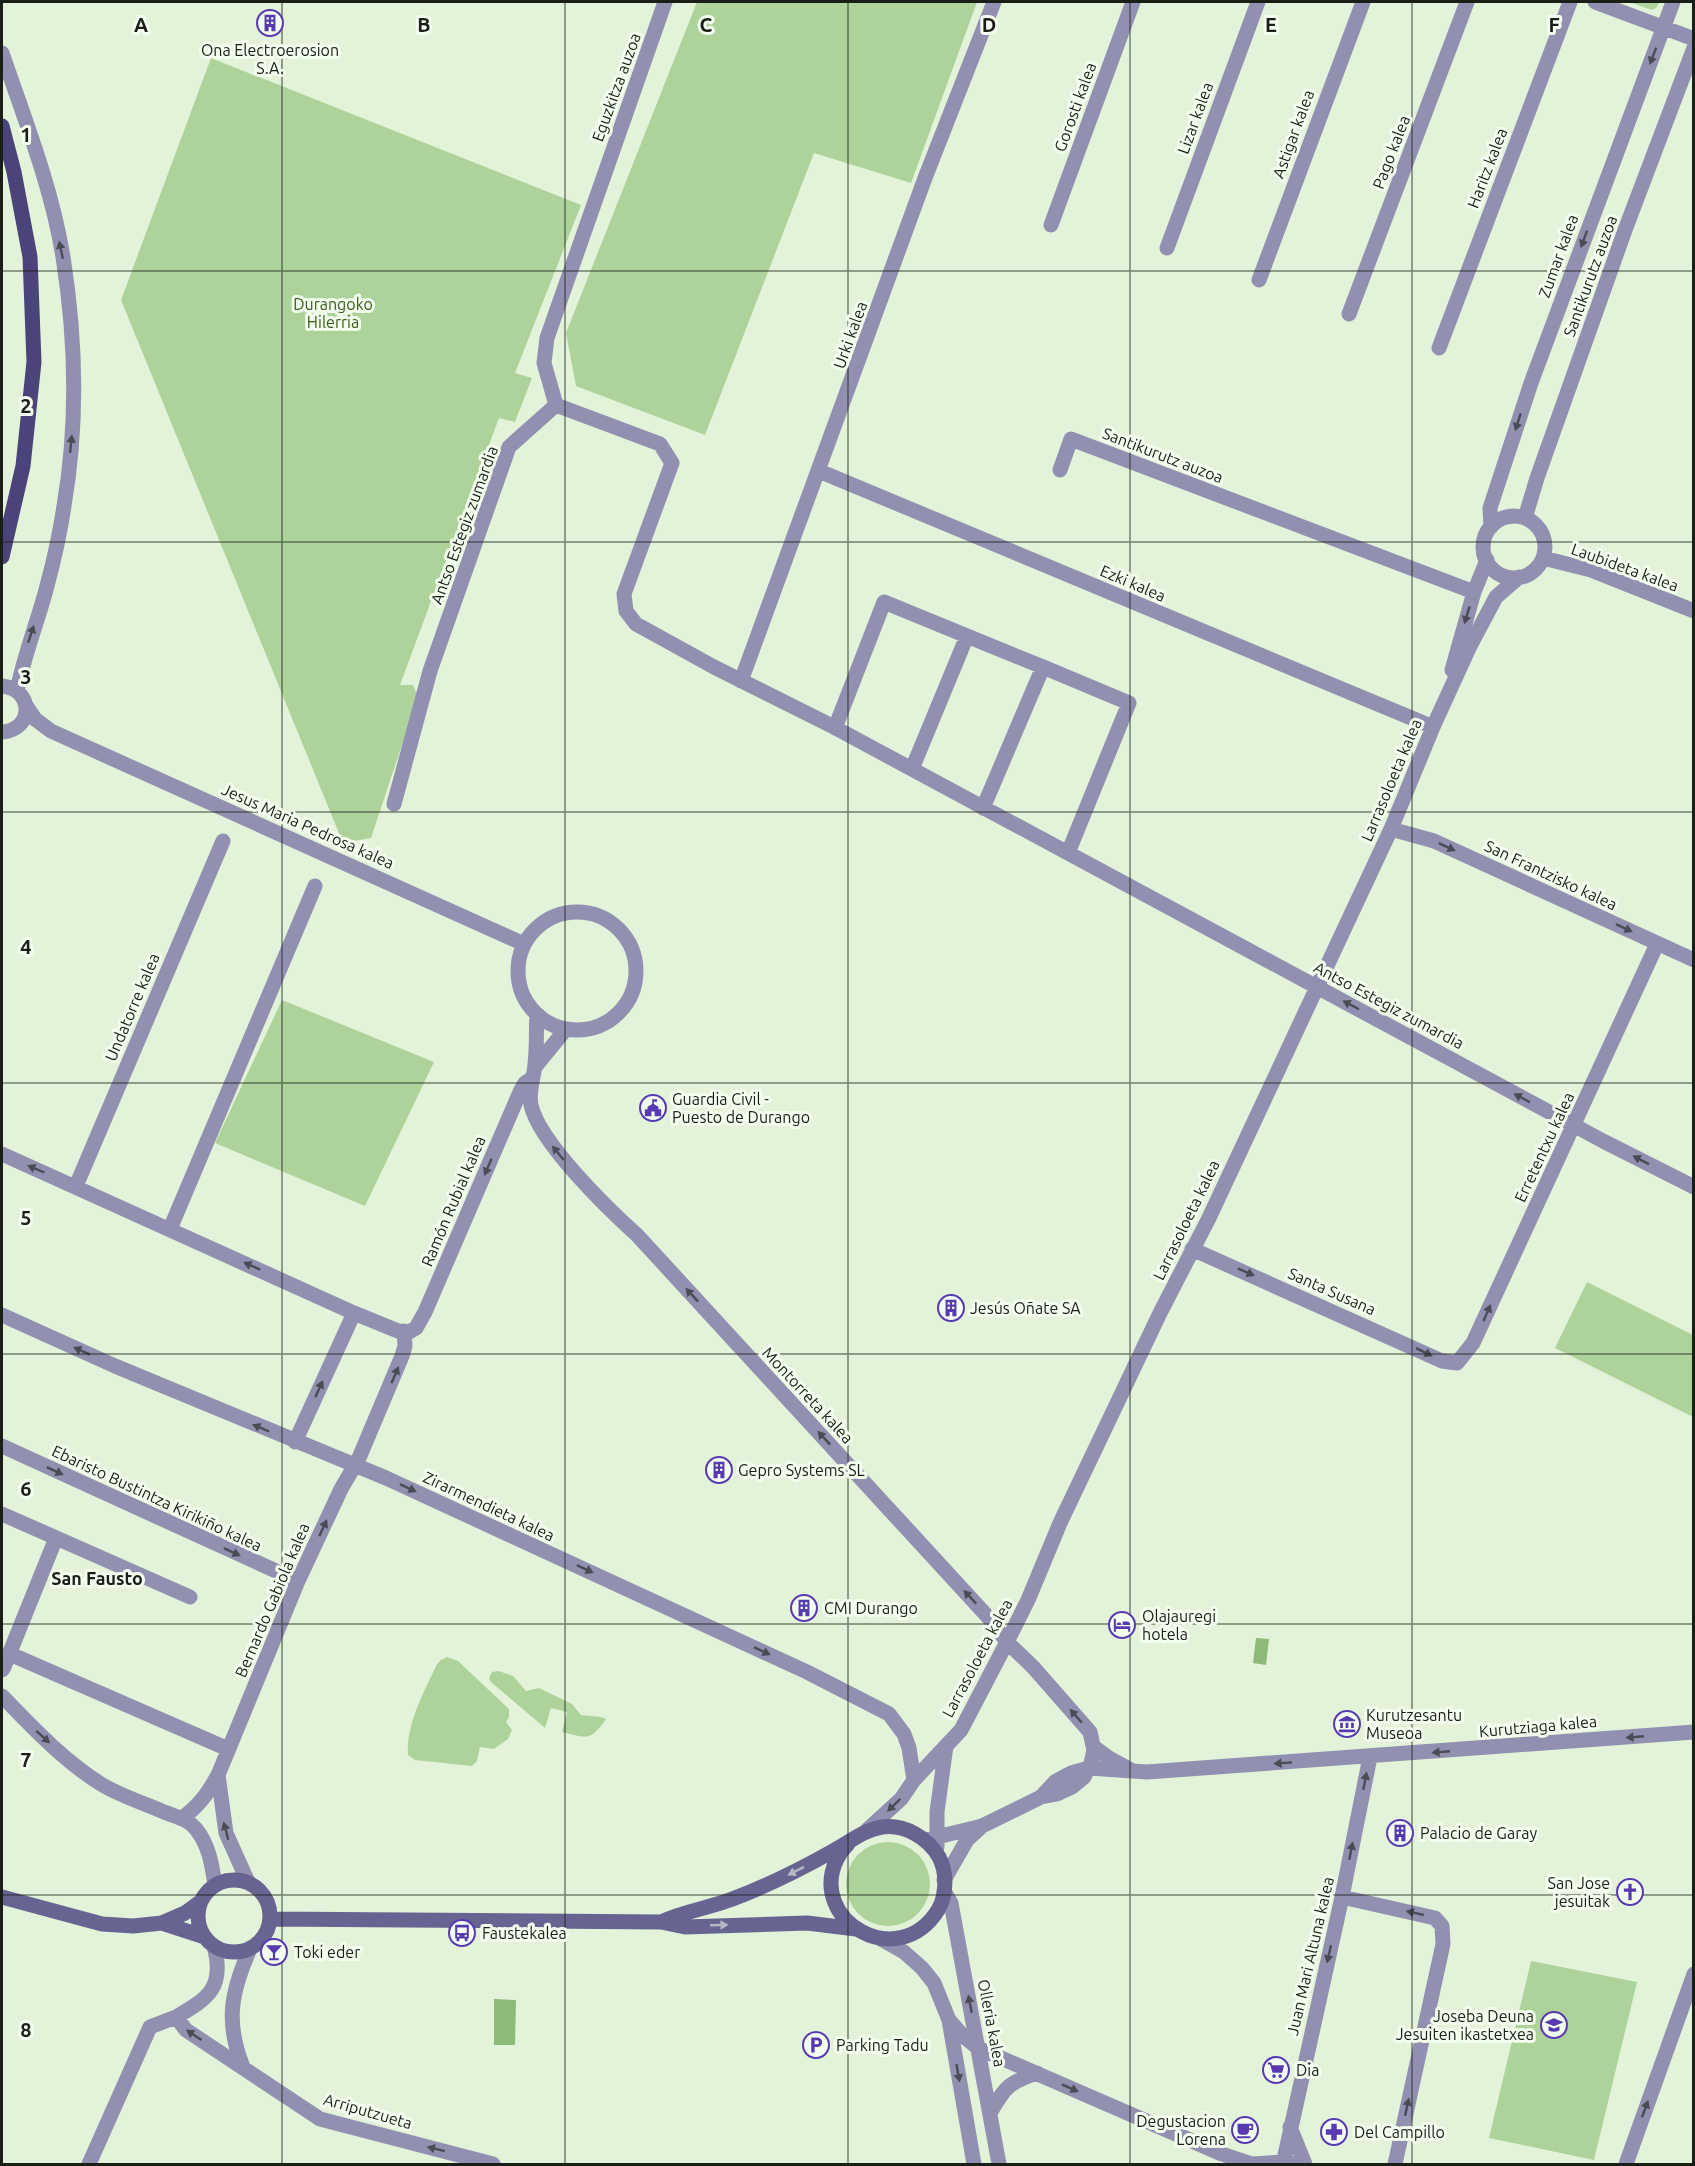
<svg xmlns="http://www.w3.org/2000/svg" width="1695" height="2166" viewBox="0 0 1695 2166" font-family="Ubuntu,sans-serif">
<rect width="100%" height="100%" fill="#e2f3da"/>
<path fill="#aed39a" d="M697,2H977L911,183L814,153L705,435L576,386L566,333Z
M1629,2H1660L1656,8L1652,10Z
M211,58L581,205L515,373L532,378L515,422L499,418L400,685H413L418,697L371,838L343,843L121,300Z
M282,1000L434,1062L365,1206L215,1143Z
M1587,1282L1693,1335V1417L1555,1348Z
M447,1657L458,1661L509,1709V1717L506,1722L512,1730L508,1739L494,1749L480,1747L477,1761L472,1766L415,1760L408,1755C406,1724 424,1692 437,1664L441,1660Z
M499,1671L513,1676L526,1691L539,1688L572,1704L581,1715L601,1717L606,1719C590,1742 587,1738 562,1732L567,1712L551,1708L545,1728L491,1682L489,1678L492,1672Z
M846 1884a42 42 0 1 1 84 0a42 42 0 1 1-84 0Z
M1531,1961L1637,1982L1594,2160L1489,2138Z"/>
<path fill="#8eb976" d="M1256,1638L1269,1639L1266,1665L1253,1663Z
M494,1999L516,2000L515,2045H494Z"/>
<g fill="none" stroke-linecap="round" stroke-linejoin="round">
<path stroke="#9290b0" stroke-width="15" d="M1595,2L1694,39
M2,53C25,120 52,188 63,257C76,339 78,424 64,506C60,533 54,560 47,586C38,621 24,655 17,691
M1051,225L1133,2
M1167,248L1258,2
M1259,280L1363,2
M1349,314L1467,2
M1439,348L1570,2
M556,405L544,363L547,338L665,2
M1060,470L1071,439L1474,592
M819,471L1433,727
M1483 547a31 31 0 1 1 62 0a31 31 0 1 1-62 0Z
M1525,518L1537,478L1625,230L1694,48
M1491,527L1490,508L1531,383L1673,2
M1543,558L1591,570L1694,611
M1043,667L1129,703L1068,853
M1452,670L1474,592L1487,560
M741,681L925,178L994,2
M2,686C34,689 34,730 2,732
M25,704L35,719L51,731L524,944
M835,728L884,602L967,636
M912,769L967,636L1043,667L983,808
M394,804L430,671L509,447L556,405L660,444L672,463L624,594L626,611L636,624L714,667L830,725L1603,1141L1694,1187
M1391,829L1434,841L1694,960
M518 971a59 59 0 1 1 118 0a59 59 0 1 1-118 0Z
M537,1014C536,1031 537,1048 535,1064C534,1078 528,1091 531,1105C539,1142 608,1209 637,1235L988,1617L1007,1642L1033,1667L1090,1732L1094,1750L1091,1763L1084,1777L1072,1787L1057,1794L1041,1797L982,1826L925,1840
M535,1067L566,1029
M2,1154L354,1313L295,1442
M76,1186L223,841
M170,1229L315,886
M1192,1249L1442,1361L1457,1363L1473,1343L1657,944
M354,1313L398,1331L409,1332L416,1328L425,1312L520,1092L525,1083L532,1078
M2,1315L115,1366L386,1478L807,1672L889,1714L904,1734L909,1748L914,1780
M2,1446L298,1581
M2,1514L190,1597
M10,1654L228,1749
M2,1670L4,1667L56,1538
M2,1696C32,1727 64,1761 101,1784C120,1796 144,1803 164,1812C176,1817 187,1818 196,1829C209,1845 212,1865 215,1885
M1094,1747L1109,1758L1131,1770
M218,1775L226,1833L248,1882
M1041,1797L1056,1781L1071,1773L1089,1768L1147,1772L1694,1732
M182,1818C199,1806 208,1793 218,1775L298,1581L341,1489L359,1458L402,1356L405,1346L404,1331
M867,1830L901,1799L914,1780L961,1730L1007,1642L1028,1600L1060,1523L1160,1313L1209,1218L1391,829L1433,727L1470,646L1496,597L1519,577
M937,1847V1812L946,1746
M944,1880L967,1840L980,1828
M944,1891L951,1903L999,2164
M1342,1897L1435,1918L1442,1926L1443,1944L1395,2164
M881,1939L904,1952L922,1968L934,1983L949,2020L974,2164
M176,2017C209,1998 225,1987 214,1946
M949,2020L963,2036L978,2048L1222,2154L1252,2164L1283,2162L1299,2164
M243,2067C225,2022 231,1992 250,1949
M990,2113C1006,2086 1008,2083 1037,2073
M1290,2127L1305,2164
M89,2164L150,2027L176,2017L186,2030L320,2119L493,2164
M1283,2164L1342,1897L1370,1757
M1626,2164L1694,1974"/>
<path stroke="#686491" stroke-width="15" d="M198 1916a36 36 0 1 1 72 0a36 36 0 1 1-72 0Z
M2,1897L102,1924L133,1926L162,1923L185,1913L200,1902
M271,1919L661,1922L685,1927L807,1923L856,1929
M661,1922C684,1911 710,1908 735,1898C769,1885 801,1869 833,1851C850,1842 863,1830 882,1827C905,1824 928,1838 939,1857C947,1872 947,1895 938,1910C898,1974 807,1920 837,1859C840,1853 844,1848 848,1844
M162,1923L205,1937"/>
<path stroke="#4b447a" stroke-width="15" d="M2,126L14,172L30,257L34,362L23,466L2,557"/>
</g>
<defs><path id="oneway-solid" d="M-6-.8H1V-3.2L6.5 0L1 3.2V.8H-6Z" transform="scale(1.5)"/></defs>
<g fill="#494c54">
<use href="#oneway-solid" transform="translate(1653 56) rotate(111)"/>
<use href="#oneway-solid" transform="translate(1584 239) rotate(110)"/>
<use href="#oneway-solid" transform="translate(61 250) rotate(-102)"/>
<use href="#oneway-solid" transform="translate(1518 422) rotate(108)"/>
<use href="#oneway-solid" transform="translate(71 444) rotate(-84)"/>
<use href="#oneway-solid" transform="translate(1467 615) rotate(107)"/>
<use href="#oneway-solid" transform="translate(31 634) rotate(-72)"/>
<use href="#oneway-solid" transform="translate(1447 847) rotate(25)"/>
<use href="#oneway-solid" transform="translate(1624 928) rotate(25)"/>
<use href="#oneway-solid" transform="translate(1351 1005) rotate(-152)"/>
<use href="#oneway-solid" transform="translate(1522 1098) rotate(-152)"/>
<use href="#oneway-solid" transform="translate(558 1153) rotate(-129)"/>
<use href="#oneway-solid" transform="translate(1641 1160) rotate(-153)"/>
<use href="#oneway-solid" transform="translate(488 1167) rotate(113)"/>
<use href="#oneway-solid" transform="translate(36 1169) rotate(-157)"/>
<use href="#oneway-solid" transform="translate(252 1266) rotate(-156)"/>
<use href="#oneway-solid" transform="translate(1246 1272) rotate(24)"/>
<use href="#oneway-solid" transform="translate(692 1295) rotate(-133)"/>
<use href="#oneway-solid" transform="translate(1487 1313) rotate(-66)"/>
<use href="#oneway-solid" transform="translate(82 1351) rotate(-156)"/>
<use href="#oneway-solid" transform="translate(1424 1352) rotate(26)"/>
<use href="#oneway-solid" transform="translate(395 1375) rotate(-67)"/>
<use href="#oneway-solid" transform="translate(319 1389) rotate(-66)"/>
<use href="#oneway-solid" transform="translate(261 1428) rotate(-157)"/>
<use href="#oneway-solid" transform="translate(824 1438) rotate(-133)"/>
<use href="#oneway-solid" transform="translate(55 1471) rotate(25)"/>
<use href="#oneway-solid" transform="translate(408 1488) rotate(25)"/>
<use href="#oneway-solid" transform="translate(323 1528) rotate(-65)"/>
<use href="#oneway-solid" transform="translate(232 1552) rotate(25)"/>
<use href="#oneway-solid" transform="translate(585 1569) rotate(25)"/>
<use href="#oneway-solid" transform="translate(970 1597) rotate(-133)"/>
<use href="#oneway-solid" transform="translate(762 1651) rotate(25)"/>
<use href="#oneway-solid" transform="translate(1076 1716) rotate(-131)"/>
<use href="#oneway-solid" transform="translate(43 1737) rotate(42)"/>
<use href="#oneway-solid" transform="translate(1635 1737) rotate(175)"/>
<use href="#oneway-solid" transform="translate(1441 1752) rotate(175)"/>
<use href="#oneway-solid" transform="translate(1283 1763) rotate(176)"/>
<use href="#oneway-solid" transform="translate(1365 1781) rotate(-79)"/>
<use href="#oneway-solid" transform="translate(894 1805) rotate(136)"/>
<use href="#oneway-solid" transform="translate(226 1831) rotate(-105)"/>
<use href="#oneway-solid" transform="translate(1351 1851) rotate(-79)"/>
<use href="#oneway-solid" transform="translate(1415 1913) rotate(-167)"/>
<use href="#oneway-solid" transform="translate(1329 1954) rotate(103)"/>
<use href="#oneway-solid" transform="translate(970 2004) rotate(-101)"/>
<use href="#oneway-solid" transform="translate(194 2035) rotate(-146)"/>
<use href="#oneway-solid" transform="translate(958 2073) rotate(80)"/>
<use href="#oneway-solid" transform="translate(1070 2088) rotate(24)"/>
<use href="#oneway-solid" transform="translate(1407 2107) rotate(-78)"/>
<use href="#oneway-solid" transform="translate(1645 2109) rotate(-70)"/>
<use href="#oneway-solid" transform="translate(436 2149) rotate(-166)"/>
</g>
<g fill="#b5b9c5">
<use href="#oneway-solid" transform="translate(796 1871) rotate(153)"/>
<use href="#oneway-solid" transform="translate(719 1925) rotate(-2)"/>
</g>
<path fill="none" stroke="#191f16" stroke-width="1.5" stroke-opacity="0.55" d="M282,2V2164M565,2V2164M848,2V2164M1130,2V2164M1412,2V2164M2,271H1694M2,542H1694M2,812H1694M2,1083H1694M2,1354H1694M2,1624H1694M2,1895H1694"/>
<defs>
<symbol id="building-ring" viewBox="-11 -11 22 22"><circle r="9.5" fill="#f4feef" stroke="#573ab2" stroke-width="1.5"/><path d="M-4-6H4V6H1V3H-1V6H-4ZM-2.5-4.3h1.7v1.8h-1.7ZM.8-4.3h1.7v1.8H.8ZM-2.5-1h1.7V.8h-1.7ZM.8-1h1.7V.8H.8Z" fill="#573ab2"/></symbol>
<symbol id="civic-ring" viewBox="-11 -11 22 22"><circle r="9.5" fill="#f4feef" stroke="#573ab2" stroke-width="1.5"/><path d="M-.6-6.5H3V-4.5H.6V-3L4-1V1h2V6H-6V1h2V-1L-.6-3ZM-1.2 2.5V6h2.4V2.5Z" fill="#573ab2"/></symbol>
<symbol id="hotel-ring" viewBox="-11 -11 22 22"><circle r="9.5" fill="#f4feef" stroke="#573ab2" stroke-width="1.5"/><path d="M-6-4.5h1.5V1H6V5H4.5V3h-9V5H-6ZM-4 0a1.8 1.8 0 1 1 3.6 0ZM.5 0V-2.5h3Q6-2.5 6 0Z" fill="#573ab2"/></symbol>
<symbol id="museum-ring" viewBox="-11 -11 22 22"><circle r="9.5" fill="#f4feef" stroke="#573ab2" stroke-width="1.5"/><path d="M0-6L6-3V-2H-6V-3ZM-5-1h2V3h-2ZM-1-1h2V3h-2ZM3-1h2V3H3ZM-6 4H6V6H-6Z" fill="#573ab2"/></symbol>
<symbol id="church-ring" viewBox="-11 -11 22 22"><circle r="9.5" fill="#f4feef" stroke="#573ab2" stroke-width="1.5"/><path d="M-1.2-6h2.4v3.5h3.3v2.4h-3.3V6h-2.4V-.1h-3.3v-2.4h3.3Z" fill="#573ab2"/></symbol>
<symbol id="bus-ring" viewBox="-11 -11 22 22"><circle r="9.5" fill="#f4feef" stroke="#573ab2" stroke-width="1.5"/><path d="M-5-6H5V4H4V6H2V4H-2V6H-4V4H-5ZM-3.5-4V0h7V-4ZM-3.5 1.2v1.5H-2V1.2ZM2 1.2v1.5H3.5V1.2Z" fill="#573ab2"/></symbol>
<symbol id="bar-ring" viewBox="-11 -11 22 22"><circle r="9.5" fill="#f4feef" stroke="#573ab2" stroke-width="1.5"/><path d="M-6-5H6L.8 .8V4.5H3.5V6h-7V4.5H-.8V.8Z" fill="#573ab2"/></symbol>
<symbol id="school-ring" viewBox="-11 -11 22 22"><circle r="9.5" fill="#f4feef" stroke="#573ab2" stroke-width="1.5"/><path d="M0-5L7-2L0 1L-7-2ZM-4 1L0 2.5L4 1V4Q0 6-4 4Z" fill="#573ab2"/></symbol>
<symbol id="parking-ring" viewBox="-11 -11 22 22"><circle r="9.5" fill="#f4feef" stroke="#573ab2" stroke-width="1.5"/><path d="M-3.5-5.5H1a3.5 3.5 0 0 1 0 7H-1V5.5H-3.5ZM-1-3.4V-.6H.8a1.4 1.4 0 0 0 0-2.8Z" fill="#573ab2"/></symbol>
<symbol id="supermarket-ring" viewBox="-11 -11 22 22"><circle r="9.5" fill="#f4feef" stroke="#573ab2" stroke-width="1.5"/><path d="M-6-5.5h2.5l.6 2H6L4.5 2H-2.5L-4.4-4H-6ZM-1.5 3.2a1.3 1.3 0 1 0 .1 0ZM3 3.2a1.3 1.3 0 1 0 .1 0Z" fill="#573ab2"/></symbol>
<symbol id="cafe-ring" viewBox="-11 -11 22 22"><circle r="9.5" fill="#f4feef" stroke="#573ab2" stroke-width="1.5"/><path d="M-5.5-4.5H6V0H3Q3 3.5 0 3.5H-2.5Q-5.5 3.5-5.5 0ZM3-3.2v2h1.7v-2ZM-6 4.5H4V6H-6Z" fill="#573ab2"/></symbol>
<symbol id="pharmacy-ring" viewBox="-11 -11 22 22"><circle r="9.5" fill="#f4feef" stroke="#573ab2" stroke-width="1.5"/><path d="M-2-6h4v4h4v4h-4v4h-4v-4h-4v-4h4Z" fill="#573ab2"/></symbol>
</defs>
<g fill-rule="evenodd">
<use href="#building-ring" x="255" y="8" width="30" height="30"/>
<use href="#civic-ring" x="638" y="1093" width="30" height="30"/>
<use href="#building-ring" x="936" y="1293" width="30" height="30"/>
<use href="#building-ring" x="704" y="1455" width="30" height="30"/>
<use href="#building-ring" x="789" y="1593" width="30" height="30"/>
<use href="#hotel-ring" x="1107" y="1610" width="30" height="30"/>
<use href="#museum-ring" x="1332" y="1709" width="30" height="30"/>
<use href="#building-ring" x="1385" y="1818" width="30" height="30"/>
<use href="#church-ring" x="1615" y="1877" width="30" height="30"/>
<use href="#bus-ring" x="447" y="1918" width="30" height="30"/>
<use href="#bar-ring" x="259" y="1937" width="30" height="30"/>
<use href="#school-ring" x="1539" y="2010" width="30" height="30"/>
<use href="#parking-ring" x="801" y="2030" width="30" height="30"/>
<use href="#supermarket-ring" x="1261" y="2055" width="30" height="30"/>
<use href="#cafe-ring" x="1230" y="2115" width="30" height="30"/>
<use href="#pharmacy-ring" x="1319" y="2117" width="30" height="30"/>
</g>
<g text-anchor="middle" stroke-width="6" stroke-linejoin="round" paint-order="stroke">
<g font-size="16" fill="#191f16" stroke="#f4feef" text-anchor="start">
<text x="270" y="56" text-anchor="middle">Ona Electroerosion<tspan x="270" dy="18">S.A.</tspan></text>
<text x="672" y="1105">Guardia Civil -<tspan x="672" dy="18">Puesto de Durango</tspan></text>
<text x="970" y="1314">Jesús Oñate SA</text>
<text x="738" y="1476">Gepro Systems SL</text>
<text x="824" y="1614">CMI Durango</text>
<text x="1142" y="1622">Olajauregi<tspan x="1142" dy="18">hotela</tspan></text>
<text x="1366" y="1721">Kurutzesantu<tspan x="1366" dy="18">Museoa</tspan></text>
<text x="1420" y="1839">Palacio de Garay</text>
<text x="1610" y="1889" text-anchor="end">San Jose<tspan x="1610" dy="18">jesuitak</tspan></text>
<text x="482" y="1939">Faustekalea</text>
<text x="294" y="1958">Toki eder</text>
<text x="1534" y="2022" text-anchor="end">Joseba Deuna<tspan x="1534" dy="18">Jesuiten ikastetxea</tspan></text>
<text x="836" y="2051">Parking Tadu</text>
<text x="1296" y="2076">Dia</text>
<text x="1226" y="2127" text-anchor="end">Degustacion<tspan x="1226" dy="18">Lorena</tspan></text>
<text x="1354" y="2138">Del Campillo</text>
</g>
<g font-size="16" fill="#191f16" stroke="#f4feef">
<text transform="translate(616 87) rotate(-70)" y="6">Eguzkitza auzoa</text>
<text transform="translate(1075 107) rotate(-70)" y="6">Gorosti kalea</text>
<text transform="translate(1195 118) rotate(-70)" y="6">Lizar kalea</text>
<text transform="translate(1293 134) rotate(-70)" y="6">Astigar kalea</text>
<text transform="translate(1391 152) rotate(-69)" y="6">Pago kalea</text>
<text transform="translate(1487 168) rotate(-69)" y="6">Haritz kalea</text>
<text transform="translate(1558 256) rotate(-70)" y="6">Zumar kalea</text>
<text transform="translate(1590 276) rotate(-70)" y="6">Santikurutz auzoa</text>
<text transform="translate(850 335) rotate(-70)" y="6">Urki kalea</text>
<text transform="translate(1163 455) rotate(21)" y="6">Santikurutz auzoa</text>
<text transform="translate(464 525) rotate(-70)" y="6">Antso Estegiz zumardia</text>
<text transform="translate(1625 567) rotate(20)" y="6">Laubideta kalea</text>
<text transform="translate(1133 583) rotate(23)" y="6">Ezki kalea</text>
<text transform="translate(1391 780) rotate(-67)" y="6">Larrasoloeta kalea</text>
<text transform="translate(308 826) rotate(24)" y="6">Jesus Maria Pedrosa kalea</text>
<text transform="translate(1551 875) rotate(25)" y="6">San Frantzisko kalea</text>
<text transform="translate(1389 1005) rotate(28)" y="6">Antso Estegiz zumardia</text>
<text transform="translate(132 1007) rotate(-67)" y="6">Undatorre kalea</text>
<text transform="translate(1544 1147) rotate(-65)" y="6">Erretentxu kalea</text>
<text transform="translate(453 1201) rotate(-67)" y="6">Ramón Rubial kalea</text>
<text transform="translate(1186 1220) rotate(-64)" y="6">Larrasoloeta kalea</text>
<text transform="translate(1332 1291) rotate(24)" y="6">Santa Susana</text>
<text transform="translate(808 1395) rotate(47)" y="6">Montorreta kalea</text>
<text transform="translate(157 1498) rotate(25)" y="6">Ebaristo Bustintza Kirikiño kalea</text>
<text transform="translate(489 1506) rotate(25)" y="6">Zirarmendieta kalea</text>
<text transform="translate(272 1600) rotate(-67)" y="6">Bernardo Gabiola kalea</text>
<text transform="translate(977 1658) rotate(-62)" y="6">Larrasoloeta kalea</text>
<text transform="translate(1538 1726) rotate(-5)" y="6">Kurutziaga kalea</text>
<text transform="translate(1310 1956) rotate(-77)" y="6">Juan Mari Altuna kalea</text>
<text transform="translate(992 2023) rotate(79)" y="6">Olleria kalea</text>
<text transform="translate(368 2111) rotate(16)" y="6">Arriputzueta</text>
</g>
<g font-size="16" fill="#345c18" stroke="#f4feef">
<text x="333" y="310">Durangoko<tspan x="333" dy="18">Hilerria</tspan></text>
</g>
<g font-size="18" font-weight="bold" fill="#191f16" stroke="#f4feef">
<text x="97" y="1585">San Fausto</text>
</g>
</g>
<g font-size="20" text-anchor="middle" font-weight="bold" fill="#191f16" stroke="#f4feef" stroke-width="6" stroke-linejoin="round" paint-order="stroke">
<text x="141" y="32">A</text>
<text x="424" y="32">B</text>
<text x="706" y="32">C</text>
<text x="989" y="32">D</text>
<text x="1271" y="32">E</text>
<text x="1554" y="32">F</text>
<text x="26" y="142">1</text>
<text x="26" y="413">2</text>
<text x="26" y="684">3</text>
<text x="26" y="954">4</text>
<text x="26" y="1225">5</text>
<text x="26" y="1496">6</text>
<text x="26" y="1767">7</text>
<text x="26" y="2037">8</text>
</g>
<rect width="1695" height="2166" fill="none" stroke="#191f16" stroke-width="6"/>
</svg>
